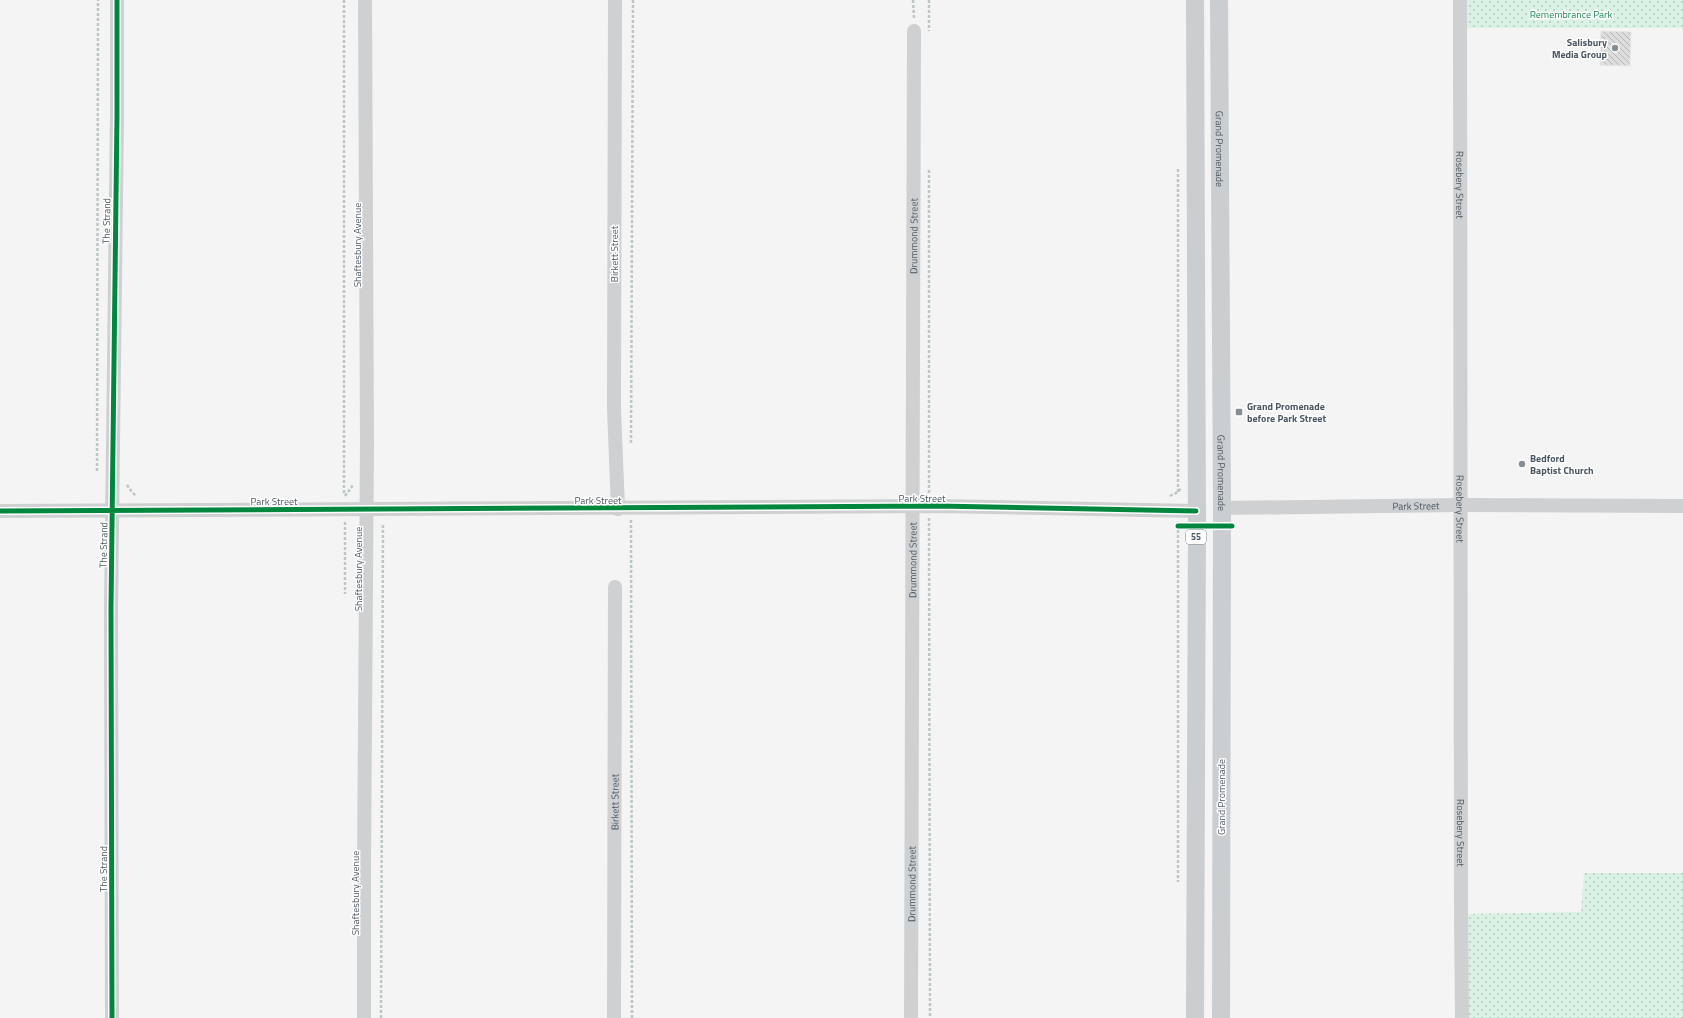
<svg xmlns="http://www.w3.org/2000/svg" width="1683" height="1018" viewBox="0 0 1683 1018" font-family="'Titillium Web',sans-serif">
<defs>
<pattern id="park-dots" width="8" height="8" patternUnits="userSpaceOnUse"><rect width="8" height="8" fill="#d9f2e3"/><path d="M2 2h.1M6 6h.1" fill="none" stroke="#b2c7bb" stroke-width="1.8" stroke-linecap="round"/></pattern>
<pattern id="building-back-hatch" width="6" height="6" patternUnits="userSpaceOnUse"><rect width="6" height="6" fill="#ddddde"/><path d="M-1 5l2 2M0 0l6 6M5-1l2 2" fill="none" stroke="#b5b6b7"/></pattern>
</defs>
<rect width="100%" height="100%" fill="#f4f4f4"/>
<path fill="url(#park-dots)" d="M1460,0H1683V28H1460Z
M1584,873H1683V1018H1462L1461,914L1581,912Z"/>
<path fill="url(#building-back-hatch)" stroke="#e5e6e7" d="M1601,31L1631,32L1630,66L1600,65Z"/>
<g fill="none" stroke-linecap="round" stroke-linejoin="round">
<path stroke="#bcc7c4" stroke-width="2.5" stroke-dasharray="3 2" stroke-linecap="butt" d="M344,0V495
M913,0L914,18
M929,0V31
M631,443L633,0
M97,471L98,0
M127,485L132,492L136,496
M1178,492V167
M929,493V168
M345,496L353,485
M1170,496L1178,492L1181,488
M929,518L930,1018
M631,520L632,1018
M345,522V594
M1178,525V882
M381,1018L383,523"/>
<g stroke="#ced0d2" stroke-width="14">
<path d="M615,0L614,409L618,509"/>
<path id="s1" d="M1460,0L1461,914L1462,1018"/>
<path id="s2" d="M1222,508L1460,505L1683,506"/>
<path d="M0,511L937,506L1196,511"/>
<path d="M112,1018L111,609L117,116V0"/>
<path d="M364,1018V867L367,443L365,0"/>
<path id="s3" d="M614,1018L615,587"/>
<path id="s4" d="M911,1018L914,31"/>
</g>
<g stroke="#caced1" stroke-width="18">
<path d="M1195,0L1197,526L1195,1018"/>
<path id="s5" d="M1219,0L1222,508L1221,1018"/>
</g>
<defs>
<path id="cycleway" d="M0,511L937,506L1196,511
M1178,526H1232
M112,1018L111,609L117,116V0"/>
</defs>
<use href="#cycleway" stroke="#fff" stroke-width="8"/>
<use href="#cycleway" stroke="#00873e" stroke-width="5"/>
</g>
<g fill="#868d94" stroke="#fff" stroke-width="1.5">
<circle cx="1615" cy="48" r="4"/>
<rect x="1235" y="408" width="8" height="8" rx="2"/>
<circle cx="1522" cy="464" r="4"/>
</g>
<g text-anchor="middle" stroke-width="3" stroke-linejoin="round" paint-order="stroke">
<rect fill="#fff" stroke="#808990" stroke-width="1" x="1186" y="530" width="20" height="14" rx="3"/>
<g font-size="9" font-weight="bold" fill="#4a5661">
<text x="1196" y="540">55</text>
</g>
<g font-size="10" fill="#17864f" stroke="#fff">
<text x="1571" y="18">Remembrance Park</text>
</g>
<g font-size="10" font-weight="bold" fill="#4a5661" stroke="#fff" text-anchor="start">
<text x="1607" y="46" text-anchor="end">Salisbury<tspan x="1607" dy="12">Media Group</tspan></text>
<text x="1247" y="410">Grand Promenade<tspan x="1247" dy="12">before Park Street</tspan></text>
<text x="1530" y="462">Bedford<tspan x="1530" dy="12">Baptist Church</tspan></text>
</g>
<g font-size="10" fill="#4a5661" stroke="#fff">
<text dy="4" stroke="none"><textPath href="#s5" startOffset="149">Grand Promenade</textPath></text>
<text dy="4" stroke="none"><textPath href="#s1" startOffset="185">Rosebery Street</textPath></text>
<text transform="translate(106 221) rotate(-89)" y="4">The Strand</text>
<text dy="4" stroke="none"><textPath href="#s4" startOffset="782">Drummond Street</textPath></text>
<text transform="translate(357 245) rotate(-90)" y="4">Shaftesbury Avenue</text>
<text transform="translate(614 254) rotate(-90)" y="4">Birkett Street</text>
<text dy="4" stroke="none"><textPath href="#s5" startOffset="473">Grand Promenade</textPath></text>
<text x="922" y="502">Park Street</text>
<text x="598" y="504">Park Street</text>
<text x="274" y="505">Park Street</text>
<text dy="4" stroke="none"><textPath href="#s2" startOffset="194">Park Street</textPath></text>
<text dy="4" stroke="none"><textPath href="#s1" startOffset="509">Rosebery Street</textPath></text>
<text transform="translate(103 545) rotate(-89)" y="4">The Strand</text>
<text dy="4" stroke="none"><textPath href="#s4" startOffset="458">Drummond Street</textPath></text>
<text transform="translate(358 569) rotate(-90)" y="4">Shaftesbury Avenue</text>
<text transform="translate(1221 797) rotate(-90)" y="4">Grand Promenade</text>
<text dy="4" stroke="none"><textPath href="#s3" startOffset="216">Birkett Street</textPath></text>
<text dy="4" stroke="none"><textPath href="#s1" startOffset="833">Rosebery Street</textPath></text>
<text transform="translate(103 869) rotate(-90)" y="4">The Strand</text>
<text dy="4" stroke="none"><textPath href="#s4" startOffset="134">Drummond Street</textPath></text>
<text transform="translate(355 893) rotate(-90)" y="4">Shaftesbury Avenue</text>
</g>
</g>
</svg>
